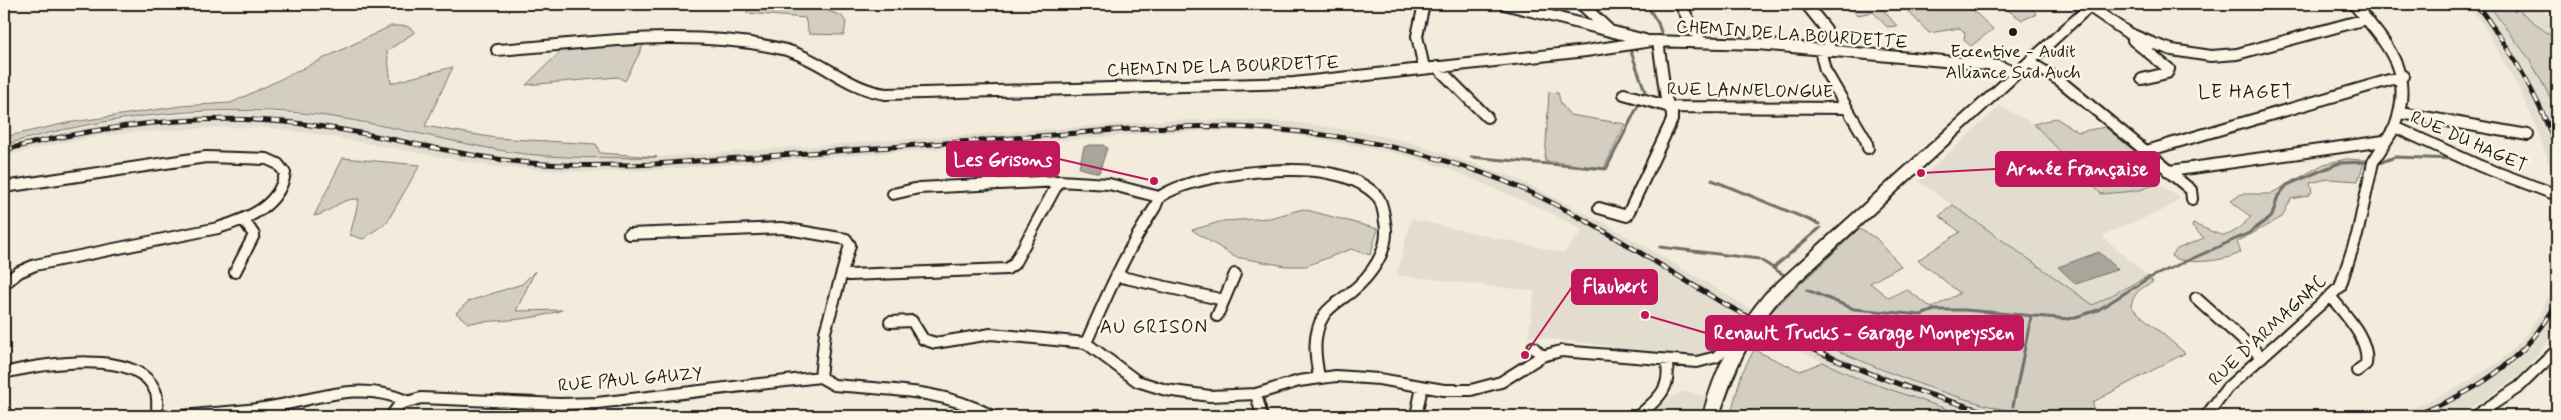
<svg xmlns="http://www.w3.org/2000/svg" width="2561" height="420" viewBox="0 0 2561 420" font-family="Mynerve,sans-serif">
<rect width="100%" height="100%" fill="#f3ecdd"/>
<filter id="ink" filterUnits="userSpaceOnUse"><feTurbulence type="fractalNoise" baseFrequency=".02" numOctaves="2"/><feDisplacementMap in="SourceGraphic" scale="10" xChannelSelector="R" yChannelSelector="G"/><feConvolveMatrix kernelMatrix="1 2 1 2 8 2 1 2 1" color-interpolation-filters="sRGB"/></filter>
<g filter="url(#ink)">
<path fill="#e3ddcf" d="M2467,4H2488L2530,60L2549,91L2557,110V188L2535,123L2518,87L2483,25Z
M2511,4H2534L2557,22V41Z
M2000,106L2034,124L2101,194L2136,191L2158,184L2180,198L2166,209L2105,234L2103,237L2148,276L2093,305L1918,181Z
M240,111L333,117L512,152L559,157L606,158L657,157L1172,120H1244L1301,123L1356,131L1409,142L1513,177L1608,225L1753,310L1864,364L1980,402L2035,416H1967L1918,400L1857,378L1799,351L1757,330L1738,316L1712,352L1696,357L1528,336L1535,291L1397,275L1411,219L1564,253L1583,230L1547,211L1447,168L1399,154L1295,135L1242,131L1173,132L653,170L580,172L496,167L316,134L271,128L226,127L121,133L65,142L4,156V145L71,130L133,119Z
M2557,276V330L2522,374L2487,398L2455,416H2383L2418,406L2460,386L2499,362L2524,338L2541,314Z
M1685,391L1707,397L1701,416H1649L1668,399Z"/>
<path fill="#d3cec1" stroke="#78756e" d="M747,4H819L823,9L842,16L846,22L844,35L809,34L805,18L746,13L750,8Z
M1846,4H1878L1897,26L1887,27L1873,12L1857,15Z
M1901,4H1966L1993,29L1971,46L1964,40L1965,33L1960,28L1929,33Z
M1999,4H2027L2037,14L2022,20Z
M2488,4H2511L2557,41V110L2530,60Z
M391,26H407L415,32L387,51L391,83L453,67L425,126L496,138L596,144L600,153L657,157C608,158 559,159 510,152C451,142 392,126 333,117C228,101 105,115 4,145V137L67,123L181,106L231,103Z
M644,44L625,81L618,77L526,85L565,47Z
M1549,92L1558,93L1561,104L1570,115L1625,124L1604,168L1545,161Z
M2056,118L2078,132L2105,127L2160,172L2158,184L2136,191L2101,194L2034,124Z
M343,158L420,165L387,222L363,239L350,235L359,199C337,198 333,213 314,216Z
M2346,159L2365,160L2358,181L2328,179L2310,183L2312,192L2307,196L2291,199L2282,217L2237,242L2241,252C2229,261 2183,266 2171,256L2177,249L2204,238L2192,227L2193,224C2227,236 2222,244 2251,217L2231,201L2241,194H2270L2324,164Z
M1953,205L2093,305L2148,276L2153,282C2142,287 2132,294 2131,307L2185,353L2093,402L2094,416C2075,416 2052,419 2033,416C1940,398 1850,358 1765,317L1859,229L1876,238L1901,266L1870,283L1889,298L1906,289L1932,308L1960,293L1918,260L1960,232L1939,216Z
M1303,209L1378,229L1370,255L1351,249L1306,266H1286L1235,257L1192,230L1223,221L1270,218Z
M535,271L516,311L562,310C531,321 501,320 468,323L456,313L469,301L522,284Z
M1754,350L1800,371L1823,362L1857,378L1967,416H1730L1742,373Z"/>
<path fill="#aaa59b" stroke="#716e68" d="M1089,145H1103L1107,148L1099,173L1079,168L1084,147Z
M2099,252L2118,269L2076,284L2058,267Z"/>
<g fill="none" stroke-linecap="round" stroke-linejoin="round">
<path stroke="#716e68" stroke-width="3" d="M1646,4L1658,23L1663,38
M4,10L14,4
M1630,49L1645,91L1642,97
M1471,157L1606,169L1640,102
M2379,163L2395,157L2455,159
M1712,180L1819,224
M1660,247L1759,259L1784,275
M1773,268L1820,228
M1807,290L1854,309L1921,315L1934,310H1965L2069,319L2098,310L2147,279L2249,233L2272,216L2278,196L2287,185L2339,163L2367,162
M2013,406L2031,317"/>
<defs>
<path id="street" d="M1424,4L1417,36L1424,68
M1504,4L1645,40
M1581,4L1608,29
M1680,4L1701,42
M1806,4L1826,29L1830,51
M2354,4C2387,45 2415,71 2395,127L2480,166L2557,195
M2090,7L2128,33L2152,43L2172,50L2211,56L2237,54L2366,19
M2133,40L2169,69L2167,73L2142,79
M497,50C591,43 693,27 786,50C822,60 848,89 886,94L1294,83L1586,51L1651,41L1758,44L1998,66L2017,73
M2029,62L2059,80L2170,171L2384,141
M1437,67L1487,117
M1624,94L1670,107L1847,108L1825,70L1820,50
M1847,108L1866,140L1868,148
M2401,113L2528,135
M2143,152L2403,76
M2168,171L2191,190L2192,199
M4,187L206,157L267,159L278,164L285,173C279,207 247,219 218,228L35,265L19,272L4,284
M893,194L919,188L1059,181
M1599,208L1627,216L1672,120V113L1666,99L1658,41
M629,234L782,228L846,239L850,245L825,332L820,377L834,385C888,390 943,389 992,416
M235,272L254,235L244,220
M849,275L1007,269L1014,264L1059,181L1109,184L1159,197
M1117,276L1224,300L1217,316
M2331,297C2345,315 2370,339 2366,364L2357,371
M2196,298L2262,357
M1224,300L1235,274
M890,322L912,321L923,339L935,343L991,334L1086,343L1137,381L1166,390L1210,396L1256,394L1299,381L1336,376L1379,379L1444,390H1471L1501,382L1542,356L1561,351L1697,362L1716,357L1740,335
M1086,343C1106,297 1126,251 1154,209C1157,205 1157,199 1161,196C1195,174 1288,165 1328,173C1346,176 1365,183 1378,197C1382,202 1384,215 1385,222C1391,250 1370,277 1350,293C1342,299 1330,306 1324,315C1312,334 1315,356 1319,377
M1533,347L1542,356
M4,373C39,365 140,346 156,393C158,399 157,409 157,416
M1256,394L1262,416
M183,416C210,413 237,412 264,408C315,401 356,379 407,401
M391,416L400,404L421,398L560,404L597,403L820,377
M1416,416L1422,387
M1638,416C1657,400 1673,388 1666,361
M2206,416L2227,388L2340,287L2357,235L2373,162L2395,127
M2475,416L2519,387L2557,350"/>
<path id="secondary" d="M2086,4H2099L1778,301C1747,338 1734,371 1719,416H1703C1714,370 1736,329 1766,293Z"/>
</defs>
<use href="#street" stroke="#1c1c1c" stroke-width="14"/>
<use href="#secondary" stroke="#1c1c1c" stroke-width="4"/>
<use href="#street" stroke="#fcf5e5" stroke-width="10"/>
<use href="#secondary" fill="#fcf5e5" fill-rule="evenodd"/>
<defs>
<path id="rail" d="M2476,4C2511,49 2538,96 2557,149
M4,150C95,127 190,113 285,122C359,129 430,150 504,160C554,167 605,166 655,164C766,156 876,148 987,140C1048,136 1110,129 1171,127C1283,123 1399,140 1504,181C1581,212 1650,260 1721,302C1809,353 1903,390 2002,416
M2413,416C2476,392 2523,363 2557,303"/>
</defs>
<use href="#rail" stroke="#1c1c1c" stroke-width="5"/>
<use href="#rail" stroke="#fcf5e5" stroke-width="3" stroke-dasharray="9" stroke-linecap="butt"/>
</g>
</g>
<circle fill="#1c1c1c" stroke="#fcf5e5" stroke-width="2" cx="2013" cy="32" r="5"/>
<g text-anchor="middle" stroke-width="5" stroke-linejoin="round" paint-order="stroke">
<g font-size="18" fill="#1c1c1c" stroke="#fcf5e5">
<text transform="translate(1792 34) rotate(4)" y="6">CHEMIN DE LA BOURDETTE</text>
<text transform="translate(1223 66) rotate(-2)" y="6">CHEMIN DE LA BOURDETTE</text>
<text transform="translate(1750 90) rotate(1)" y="6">RUE LANNELONGUE</text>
<text transform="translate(2469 141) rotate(24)" y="6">RUE DU HAGET</text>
<text transform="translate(2267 330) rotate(-43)" y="6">RUE D'ARMAGNAC</text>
<text transform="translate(630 379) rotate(-5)" y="6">RUE PAUL GAUZY</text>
</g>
<g font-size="18" fill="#1c1c1c" stroke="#fcf5e5">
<text x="2013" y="57">Eccentive - Audit<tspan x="2013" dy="21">Alliance Sud Auch</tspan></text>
</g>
<g font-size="19" letter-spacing="1" fill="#1c1c1c" stroke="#fcf5e5">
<text x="2246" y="98">LE HAGET</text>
<text x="1154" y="333">AU GRISON</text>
</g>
</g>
<path fill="none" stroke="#c2185b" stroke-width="2" d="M1154 181L1059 159M1921 173L1996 169M1525 355L1572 287M1645 315L1706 333"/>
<g fill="#c2185b" stroke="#fcf5e5" stroke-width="2">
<circle cx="1154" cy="181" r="5"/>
<circle cx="1921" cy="173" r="5"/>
<circle cx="1525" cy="355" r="5"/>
<circle cx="1645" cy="315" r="5"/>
</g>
<g fill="#c2185b" stroke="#c2185b" stroke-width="2">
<rect x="947" y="142" width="112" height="34" rx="5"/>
<rect x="1996" y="152" width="163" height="34" rx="5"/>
<rect x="1572" y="270" width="85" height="34" rx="5"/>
<rect x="1706" y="316" width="317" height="34" rx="5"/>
</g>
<g font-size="19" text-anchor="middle" font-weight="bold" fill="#fff">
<text x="1003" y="166">Les Grisons</text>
<text x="2077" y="175">Armée Française</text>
<text x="1615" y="293">Flaubert</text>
<text x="1864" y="339">Renault Trucks - Garage Monpeyssen</text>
</g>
<rect width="2561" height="420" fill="none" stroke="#fcf5e5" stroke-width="20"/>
<rect x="10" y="10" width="2541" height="400" fill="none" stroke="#1c1c1c" stroke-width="2" filter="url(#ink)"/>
</svg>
